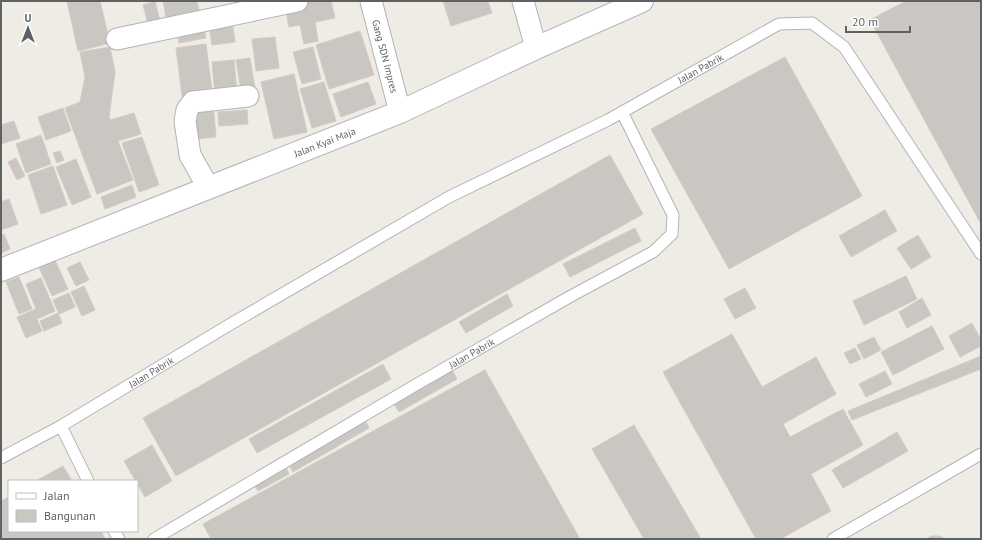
<svg xmlns="http://www.w3.org/2000/svg" width="982" height="540" viewBox="0 0 982 540" font-family="'PT Sans',sans-serif">
<rect width="100%" height="100%" fill="#efebe5"/>
<path fill="#cac6c2" stroke="#d4cbc3" d="M67,1H100L110,43L78,51Z
M155,1L160,21L148,24L143,5Z
M163,1H197L199,10L166,17Z
M312,1H331L335,18L315,22L318,41L304,44L300,25L289,27L285,6Z
M443,1H488L492,13L451,26Z
M906,1H981V224L870,20Z
M232,20L235,42L212,45L209,24Z
M204,26L206,38L179,43L177,31Z
M360,31L374,75L329,89L316,45Z
M275,37L279,68L256,71L252,39Z
M206,44L213,99L183,103L176,48Z
M110,47L115,72L109,117L110,120L134,113L141,134L118,141L133,180L97,194L65,108L80,102L85,77L80,52Z
M313,47L321,79L302,84L293,52Z
M785,57L862,196L729,269L651,129Z
M250,58L255,88L241,90L236,60Z
M234,60L237,93L215,95L212,62Z
M294,74L307,132L274,139L261,82Z
M324,82L336,121L312,128L300,89Z
M368,82L376,104L341,117L333,94Z
M213,103L216,137L197,139L194,104Z
M63,108L71,131L46,140L38,117Z
M247,110L248,124L219,126L218,112Z
M14,121L20,138L1,144V125Z
M41,135L51,164L26,173L16,144Z
M142,137L159,185L139,192L122,143Z
M60,151L64,160L57,163L53,153Z
M610,155L643,214L176,476L143,418Z
M16,158L25,176L17,180L8,162Z
M76,159L91,197L72,205L56,167Z
M53,166L67,205L41,214L28,175Z
M132,185L136,197L105,209L101,197Z
M9,199L18,224L1,230V202Z
M885,210L897,231L851,257L839,236Z
M635,228L641,241L570,277L563,264Z
M4,234L10,249L1,253V235Z
M918,235L931,257L911,269L897,248Z
M54,258L68,289L52,296L38,265Z
M80,262L89,280L76,286L67,268Z
M906,276L917,299L864,325L853,301Z
M19,277L32,309L19,314L6,282Z
M41,278L55,311L37,319L42,331L26,338L17,317L36,309L26,284Z
M84,286L95,310L82,316L71,292Z
M745,288L756,308L735,319L724,299Z
M69,293L75,307L59,314L53,300Z
M507,294L513,306L466,333L459,322Z
M922,298L931,315L907,328L899,312Z
M58,313L62,323L44,331L40,321Z
M972,323L981,340V346L960,357L949,336Z
M932,326L944,349L893,375L881,352Z
M732,334L762,387L816,357L836,394L783,424L790,437L843,409L863,445L811,474L831,511L780,539H756L663,372Z
M874,337L881,350L864,359L857,345Z
M855,348L861,359L850,364L844,353Z
M981,356V369L852,420L848,411Z
M383,364L391,379L257,453L249,439Z
M451,368L457,379L399,412L393,402Z
M485,370L580,539H211L203,524Z
M885,371L892,384L866,397L859,384Z
M364,418L369,428L293,472L287,462Z
M634,425L701,539H644L592,449Z
M897,432L908,451L843,488L832,470Z
M152,445L172,481L145,497L124,461Z
M63,466L72,481H36Z
M287,469L289,474L258,491L255,486Z
M9,497V531H101L105,539H1V501Z
M932,536H939L947,539H925Z"/>
<g fill="none" stroke-linecap="round" stroke-linejoin="round">
<defs>
<g id="lane">
<path d="M61,426L88,481"/>
<path id="s1" d="M1,458L61,426L229,325L449,197L608,120L779,24L812,23L844,47L981,254"/>
<path d="M114,531L119,539"/>
<path id="s2" d="M154,539L419,383L571,296L653,252L672,234L673,215L622,112"/>
<path d="M833,539L981,454"/>
</g>
<g id="street">
<path id="s3" d="M371,1L400,112"/>
<path d="M523,1L536,48"/>
<path d="M117,39L297,1"/>
<path d="M208,187L190,155L185,121L187,110L193,102L248,96"/>
</g>
<g id="secondary">
<path id="s4" d="M1,270L400,112L536,48L642,1"/>
</g>
</defs>
<use href="#lane" stroke="#b0b4b7" stroke-width="13"/>
<use href="#street" stroke="#b0b4b7" stroke-width="23"/>
<use href="#secondary" stroke="#b1b6ba" stroke-width="24"/>
<use href="#lane" stroke="#fff" stroke-width="11"/>
<use href="#street" stroke="#fff" stroke-width="21"/>
<use href="#secondary" stroke="#fff" stroke-width="22"/>
</g>
<g text-anchor="middle" stroke-width="3" stroke-linejoin="round" paint-order="stroke">
<g font-size="10" fill="#5d6265" stroke="#fff">
<text dy="4" stroke="none"><textPath href="#s3" startOffset="57">Gang SDN Impres</textPath></text>
<text dy="4" stroke="none"><textPath href="#s1" startOffset="801">Jalan Pabrik</textPath></text>
<text dy="4" stroke="none"><textPath href="#s4" startOffset="348">Jalan Kyai Maja</textPath></text>
<text dy="4" stroke="none"><textPath href="#s2" startOffset="368">Jalan Pabrik</textPath></text>
<text dy="4" stroke="none"><textPath href="#s1" startOffset="173">Jalan Pabrik</textPath></text>
</g>
</g>
<rect width="982" height="540" fill="none" stroke="#5d6265" stroke-width="4"/>
<rect x="8" y="480" width="130" height="52" fill="#ffffff" stroke="#bec0c1"/>
<rect x="16" y="493" width="20" height="6" fill="#ffffff" stroke="#bec0c1"/>
<text x="44" y="500" font-size="12" fill="#5d6265">Jalan</text>
<rect x="16" y="510" width="20" height="12" fill="#cac6c2" stroke="#bec0c1"/>
<text x="44" y="520" font-size="12" fill="#5d6265">Bangunan</text>
<g transform="translate(28 28)" stroke="#ffffff" stroke-width="3" paint-order="stroke">
<path d="M0-3L7 15L0 10L-7 15Z" fill="#5d6265"/>
<text y="-6" font-size="11" font-weight="bold" text-anchor="middle" fill="#5d6265">U</text>
</g>
<path d="M846 26v6h64v-6" fill="none" stroke="#5d6265" stroke-width="2"/>
<text x="852" y="26" font-size="12" fill="#5d6265" stroke="#ffffff" stroke-width="3" paint-order="stroke">20 m</text>
</svg>
